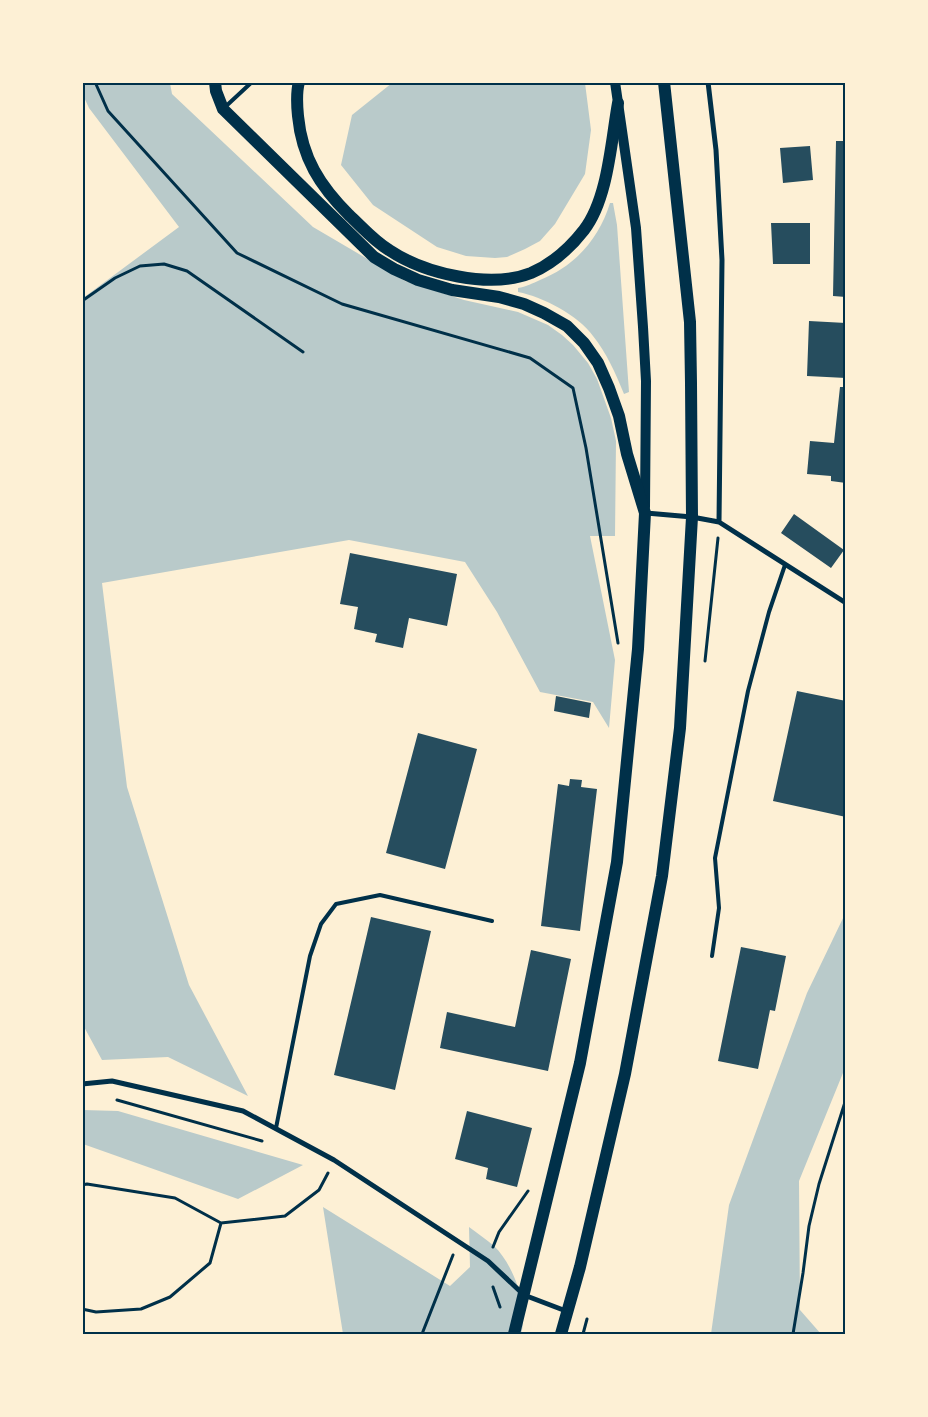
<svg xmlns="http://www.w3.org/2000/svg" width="928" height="1417" viewBox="0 0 928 1417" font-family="'Sofia Sans Condensed',sans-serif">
<rect width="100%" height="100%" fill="#fdf0d5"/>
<path fill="#b9caca" d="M83,83H170L172,94L313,227L405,281L464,300L518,312L548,325L562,335L573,345L588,363L597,379L611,418L616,441L615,536H590L615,660L609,728L593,702L540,692L497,612L465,562L349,540L102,583L127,787L189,985L248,1096L168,1057L102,1060L83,1025V298L179,227L89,108L83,95Z
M392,83H585L591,130L585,174L555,224L540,241L525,249L507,257L495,258L466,256L437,247L373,205L341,165L352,115Z
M610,203H613L617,225L629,392L624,394C616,374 606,352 593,336C578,315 543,297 518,292V288C526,287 533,283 540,280C575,266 599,239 610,203Z
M845,914V1068L799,1181L800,1310L821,1334H711L729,1205L807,993Z
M83,1110L118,1111L303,1165L238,1199L83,1144Z
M323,1207L450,1286L470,1267L469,1227C477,1233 486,1239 494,1246C514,1265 529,1308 521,1334H343Z"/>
<path fill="#264d5e" d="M836,141H846V297L833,296Z
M810,146L813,180L783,183L780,148Z
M771,223H810V264H773Z
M809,321L846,323V378L807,376Z
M840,387H846V483L831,481V476L807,474L810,441L834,443Z
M794,514L844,550L831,568L781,533Z
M350,553L457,574L447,626L409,618L403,648L375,642L377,634L354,629L358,607L340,604Z
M797,691L846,701V817L773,801Z
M556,696L591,703L589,718L554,711Z
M418,733L477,749L445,869L386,853Z
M570,779L582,780L581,787L597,789L580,931L541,926L558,784L569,786Z
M371,917L431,931L395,1090L334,1075Z
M741,947L786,956L775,1011L770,1010L758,1069L718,1061Z
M531,950L571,959L548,1071L440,1048L447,1012L515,1027Z
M467,1111L532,1128L517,1187L486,1179L488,1168L455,1159Z"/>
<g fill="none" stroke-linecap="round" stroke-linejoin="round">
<path stroke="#003049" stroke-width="3" d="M95,82L108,111L237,253L342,304L530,358L573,388L586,448L618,643
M82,301L115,278L140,266L164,264L187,271L303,352
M705,661L718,538
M117,1100L262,1141
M82,1185L87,1184L175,1198L221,1223L285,1216L319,1190L328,1173
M493,1247L499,1232L528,1191
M493,1287L500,1307
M82,1309L96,1312L141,1309L170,1297L210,1263L221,1223
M422,1334L453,1255
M583,1334L587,1319
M793,1334L803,1273L809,1226L819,1184L846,1099"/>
<path stroke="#003049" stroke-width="4" d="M224,108L252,82
M712,956L719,908L715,858L748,691L769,612L785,565
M276,1128L310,956L321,924L336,904L380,895L492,921"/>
<path stroke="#003049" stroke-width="5" d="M708,82L716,150L722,260L719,522
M646,513L692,517L719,522L846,603
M82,1084L112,1081L243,1111L334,1160L488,1261L524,1295L566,1311"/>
<path stroke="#003049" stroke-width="10" d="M615,82L636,228L643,327L646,381L645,507"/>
<path stroke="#003049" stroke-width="12" d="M215,82L216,91L223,109L374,257L394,269L418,280L452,290L499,297L524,304L544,313L567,326L584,343L598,363L609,388L619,416L627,454L645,513L638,649L617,862L580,1063L514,1334
M299,82C296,93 297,106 298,116C302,158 320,186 349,215C362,227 374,241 389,250C425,274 490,289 531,273C552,264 570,248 584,230C608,199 611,142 618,103
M561,1334L580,1267L625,1074L662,876L680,728L692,517L691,383L690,322L664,82"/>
</g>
<rect width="928" height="1417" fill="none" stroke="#fdf0d5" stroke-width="168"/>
<rect x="84" y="84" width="760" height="1249" fill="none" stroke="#003049" stroke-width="2"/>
</svg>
